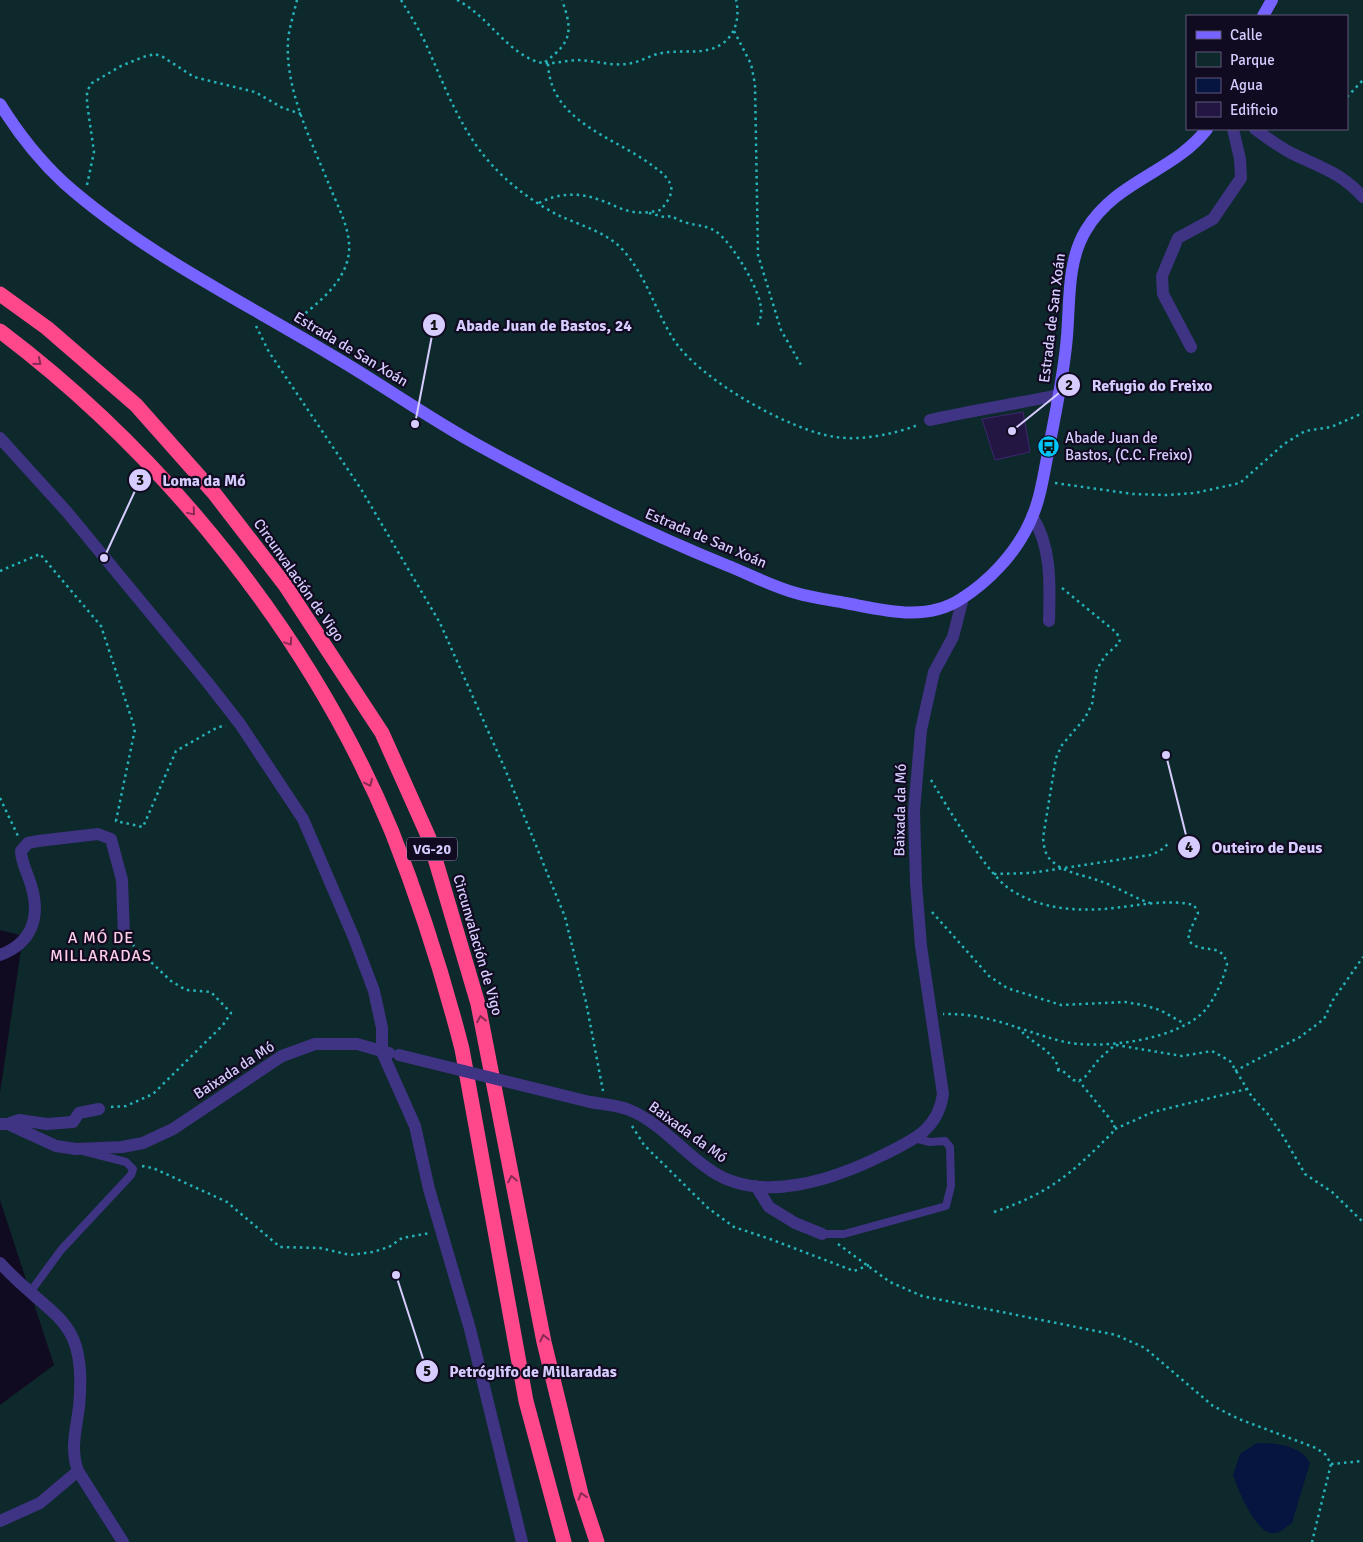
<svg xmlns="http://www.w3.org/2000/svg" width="1363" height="1542" viewBox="0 0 1363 1542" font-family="Signika,sans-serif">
<rect width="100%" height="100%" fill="#110b21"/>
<path fill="#0e292b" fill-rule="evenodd" d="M0,0H1363V1542H0V1405L54,1365L0,1200V1093L23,936L0,930ZM1187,16H1347V129H1187Z"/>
<path fill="#061540" d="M1257,1443C1275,1443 1301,1445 1310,1463L1292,1523C1287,1526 1281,1533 1275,1533C1256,1536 1238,1489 1233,1475L1240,1454Z"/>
<path fill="#241643" stroke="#3d2771" d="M1023,412L1030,452L995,460L982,419Z"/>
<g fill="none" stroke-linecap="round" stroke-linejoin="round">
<path stroke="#25b3b9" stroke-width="2.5" stroke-dasharray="2.5 4" stroke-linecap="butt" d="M297,0C294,13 289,28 288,41C285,91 312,142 330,187C338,207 351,230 349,252C346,282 318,303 297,320
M401,0C409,13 417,26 424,40C447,90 462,139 505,178C520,192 540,206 558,215C579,225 604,231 621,248C646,274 655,311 674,340C699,379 790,431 836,437C862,441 894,434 918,425
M457,0C487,15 504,49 535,61C548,66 562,61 576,60C593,60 610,66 626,64C639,63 650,55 662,53C683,49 703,56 722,44C736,34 740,17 736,0
M734,31L751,64L755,84L758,255L781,330L801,365
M545,62C572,42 573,31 562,0
M1347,97L1363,80
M87,185L94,152L87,103V91L92,83L121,66L143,57L155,54L163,57L194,77L255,92L283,108L301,114
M539,203C558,193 579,192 600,200C610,203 619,209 629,211C640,214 651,212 661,210C666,203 673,195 671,186C668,177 660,171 653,166C613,136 550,122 548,63
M649,213L664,217L672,216C687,227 703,223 715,231C731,240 764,295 761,313C761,318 758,324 756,328
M256,326L269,352L361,489L440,623L505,769L565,917L586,1002L603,1091
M1055,483L1133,494L1166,495L1195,493L1240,483L1284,444L1305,431L1331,427L1363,413
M0,571L40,554L101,626L135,729L116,821L143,827L176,751L218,727L226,726
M1062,588L1117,633L1120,642L1105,656L1097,669L1092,704L1085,718L1062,745L1056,758L1043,838C1044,847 1045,856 1053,862C1065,873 1084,875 1100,881C1117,887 1132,897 1150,903
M931,780C947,806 987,875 1011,890C1039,908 1071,911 1103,909C1134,907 1164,898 1194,905L1198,913L1188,935L1191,943C1204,954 1222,942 1227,964C1224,978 1215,998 1206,1009C1181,1040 1098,1051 1061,1041C1018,1030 990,1013 943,1014
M0,798L18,836
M994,874L1031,873L1150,855L1160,851L1169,843
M932,912L989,976L1007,988L1061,1005L1125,1002L1143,1005L1160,1010L1185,1024
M1018,1027C1029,1043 1055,1050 1059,1070
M1116,1045L1182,1056L1212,1051L1230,1061L1252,1097L1267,1113L1283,1136L1305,1174L1332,1192L1363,1222
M1057,1070L1063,1071L1073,1080L1079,1081L1086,1076L1099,1059L1115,1045
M1235,1071L1300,1037L1324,1019L1333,1000L1363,957
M111,1107L126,1106L153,1094L223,1025L231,1013L211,992L186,990L171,981L133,945
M632,1126L644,1145L708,1208L734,1227L770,1239L854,1271L869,1265
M1115,1129L1153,1112L1247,1089
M142,1166L153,1168L227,1202L280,1247L320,1248L350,1255L373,1252L389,1247L402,1238L430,1233
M994,1212C1050,1193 1071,1174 1112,1133L1115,1125L1079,1081
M838,1244L890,1282L922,1296L1116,1335L1145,1348L1213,1406L1239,1419L1316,1448L1326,1455L1331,1464L1312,1542
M1331,1464L1363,1461"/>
<path stroke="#3f3383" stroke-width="8" d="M822,1234H844L946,1206L951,1186L950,1147L945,1141L930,1142L914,1138
M31,1291L61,1250L131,1175L133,1169L126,1162L83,1151"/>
<path stroke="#3f3383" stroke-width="12" d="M1255,129C1267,138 1278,146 1291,153C1320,167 1340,172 1363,197
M1191,347L1163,294L1162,276L1178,238L1213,219L1241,178L1240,159L1233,129
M930,420C973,410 1016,404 1058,395
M0,438L67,512L208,683L240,724L303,819L354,938L374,991L382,1028V1052L415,1126L429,1189L470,1329L522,1542
M1032,516C1052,547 1050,585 1049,621
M0,955C32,943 41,917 31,885C28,874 21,862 21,851L28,843L38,841L98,834L111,839L122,880L124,935
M590,1102C602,1104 615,1105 627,1109C661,1122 683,1153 713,1172C763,1204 835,1179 883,1155C913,1140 938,1130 943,1094L921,946L916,883L914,811L921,730L934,672L953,637L963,598
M0,1124H8L56,1146L76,1149L122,1147L143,1143L173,1129L282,1056L315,1044H357L389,1053
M8,1124L19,1120L47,1124L73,1122L79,1113L99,1109
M756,1186L769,1207L795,1223L822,1234
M0,1263C53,1321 88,1315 79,1407C76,1430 70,1449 78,1471L123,1542
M0,1521L40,1503L78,1471"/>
<path stroke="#7763ff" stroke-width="12" d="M1263,16L1272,0
M0,104C18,133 39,160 64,183C143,253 242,301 333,356C381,384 427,417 476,444C556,488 642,531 726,565C749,574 773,587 796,593C813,598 830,600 846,603C883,610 926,622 961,599C988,582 1014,555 1028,526C1040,503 1043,477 1048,453C1055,414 1064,375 1067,336C1070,301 1067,261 1086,230C1116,180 1174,172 1207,129"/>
<path stroke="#ff478c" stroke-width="15" d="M0,294L47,328L136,405L214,493L285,585L382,733L429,838L478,1004L544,1342L581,1494L597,1542
M0,331C167,457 312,638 392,832C420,903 443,975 462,1049L526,1401L564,1542"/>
<path stroke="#3f3383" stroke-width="12" d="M399,1055L590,1102"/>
</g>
<defs><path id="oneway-chevron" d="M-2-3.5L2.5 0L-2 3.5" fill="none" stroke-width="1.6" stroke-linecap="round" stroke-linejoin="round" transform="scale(1.25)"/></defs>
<g stroke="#882956">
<use href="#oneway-chevron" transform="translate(38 362) rotate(40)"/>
<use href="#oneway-chevron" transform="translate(192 512) rotate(50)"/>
<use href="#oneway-chevron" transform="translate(289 642) rotate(56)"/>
<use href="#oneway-chevron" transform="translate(369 783) rotate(65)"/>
<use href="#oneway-chevron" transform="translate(481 1019) rotate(-101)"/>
<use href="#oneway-chevron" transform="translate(512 1179) rotate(-101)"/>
<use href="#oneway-chevron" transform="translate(544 1338) rotate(-102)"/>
<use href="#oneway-chevron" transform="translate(582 1496) rotate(-107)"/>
</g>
<defs>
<symbol id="bus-disc" viewBox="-11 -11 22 22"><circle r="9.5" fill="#00c4f7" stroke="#110b21"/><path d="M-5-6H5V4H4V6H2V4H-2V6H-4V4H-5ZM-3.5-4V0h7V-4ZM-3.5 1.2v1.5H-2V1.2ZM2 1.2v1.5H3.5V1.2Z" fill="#111"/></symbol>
</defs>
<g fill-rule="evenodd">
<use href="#bus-disc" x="1036" y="434" width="25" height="25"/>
</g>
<g text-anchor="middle" stroke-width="4.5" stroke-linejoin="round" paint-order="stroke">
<rect fill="#110b21" stroke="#9c92bc" stroke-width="1" x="407" y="837.5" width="50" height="23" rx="4"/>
<g font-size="14" font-weight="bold" fill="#d7ccff">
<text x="432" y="854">VG-20</text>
</g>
<g font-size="15" fill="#d7ccff" stroke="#110b21">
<text transform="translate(1052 318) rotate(-83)" y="5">Estrada de San Xoán</text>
<text transform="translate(351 349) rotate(31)" y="5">Estrada de San Xoán</text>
<text transform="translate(706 538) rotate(23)" y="5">Estrada de San Xoán</text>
<text transform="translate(299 580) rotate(55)" y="5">Circunvalación de Vigo</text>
<text transform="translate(900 810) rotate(-89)" y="5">Baixada da Mó</text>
<text transform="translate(478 945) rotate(74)" y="5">Circunvalación de Vigo</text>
<text transform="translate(234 1070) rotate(-33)" y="5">Baixada da Mó</text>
<text transform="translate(688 1132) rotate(36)" y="5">Baixada da Mó</text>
</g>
<g font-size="15" fill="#d7ccff" stroke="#110b21" text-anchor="start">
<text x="1065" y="443">Abade Juan de<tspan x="1065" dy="17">Bastos, (C.C. Freixo)</tspan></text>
</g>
<g font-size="16" letter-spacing="1" fill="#ffcee8" stroke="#110b21">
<text x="101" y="943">A MÓ DE<tspan x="101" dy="18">MILLARADAS</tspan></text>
</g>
</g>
<path fill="none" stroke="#d7ccff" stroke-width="2" d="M415 424L434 325M1012 431L1069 385M104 558L140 480M1166 755L1189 847M396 1275L427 1371"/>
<g fill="#d7ccff" stroke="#110b21" stroke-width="2">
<circle cx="415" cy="424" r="5"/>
<circle cx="1012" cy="431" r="5"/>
<circle cx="104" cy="558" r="5"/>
<circle cx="1166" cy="755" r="5"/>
<circle cx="396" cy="1275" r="5"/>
<circle cx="434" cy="325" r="12"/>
<circle cx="1069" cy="385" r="12"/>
<circle cx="140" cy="480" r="12"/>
<circle cx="1189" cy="847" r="12"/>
<circle cx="427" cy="1371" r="12"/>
</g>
<g font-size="15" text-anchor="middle" font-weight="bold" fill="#111">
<text x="434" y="330">1</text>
<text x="1069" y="390">2</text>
<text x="140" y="485">3</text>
<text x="1189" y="852">4</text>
<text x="427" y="1376">5</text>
</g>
<g font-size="16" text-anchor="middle" font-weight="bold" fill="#d7ccff" stroke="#110b21" stroke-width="4.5" stroke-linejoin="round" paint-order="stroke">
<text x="544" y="331">Abade Juan de Bastos, 24</text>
<text x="1152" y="391">Refugio do Freixo</text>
<text x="204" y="486">Loma da Mó</text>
<text x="1267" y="853">Outeiro de Deus</text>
<text x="533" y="1377">Petróglifo de Millaradas</text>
</g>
<rect x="1186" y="15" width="162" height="115" fill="#110b21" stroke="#60587a"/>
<rect x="1196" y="31" width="25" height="8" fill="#7763ff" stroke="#60587a"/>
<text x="1230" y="40" font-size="15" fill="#d7ccff">Calle</text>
<rect x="1196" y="52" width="25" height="15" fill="#0e292b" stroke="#60587a"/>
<text x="1230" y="65" font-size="15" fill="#d7ccff">Parque</text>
<rect x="1196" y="78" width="25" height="15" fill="#061540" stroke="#60587a"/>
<text x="1230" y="90" font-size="15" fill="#d7ccff">Agua</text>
<rect x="1196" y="102" width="25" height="15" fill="#241643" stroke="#60587a"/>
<text x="1230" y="115" font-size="15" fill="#d7ccff">Edificio</text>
</svg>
